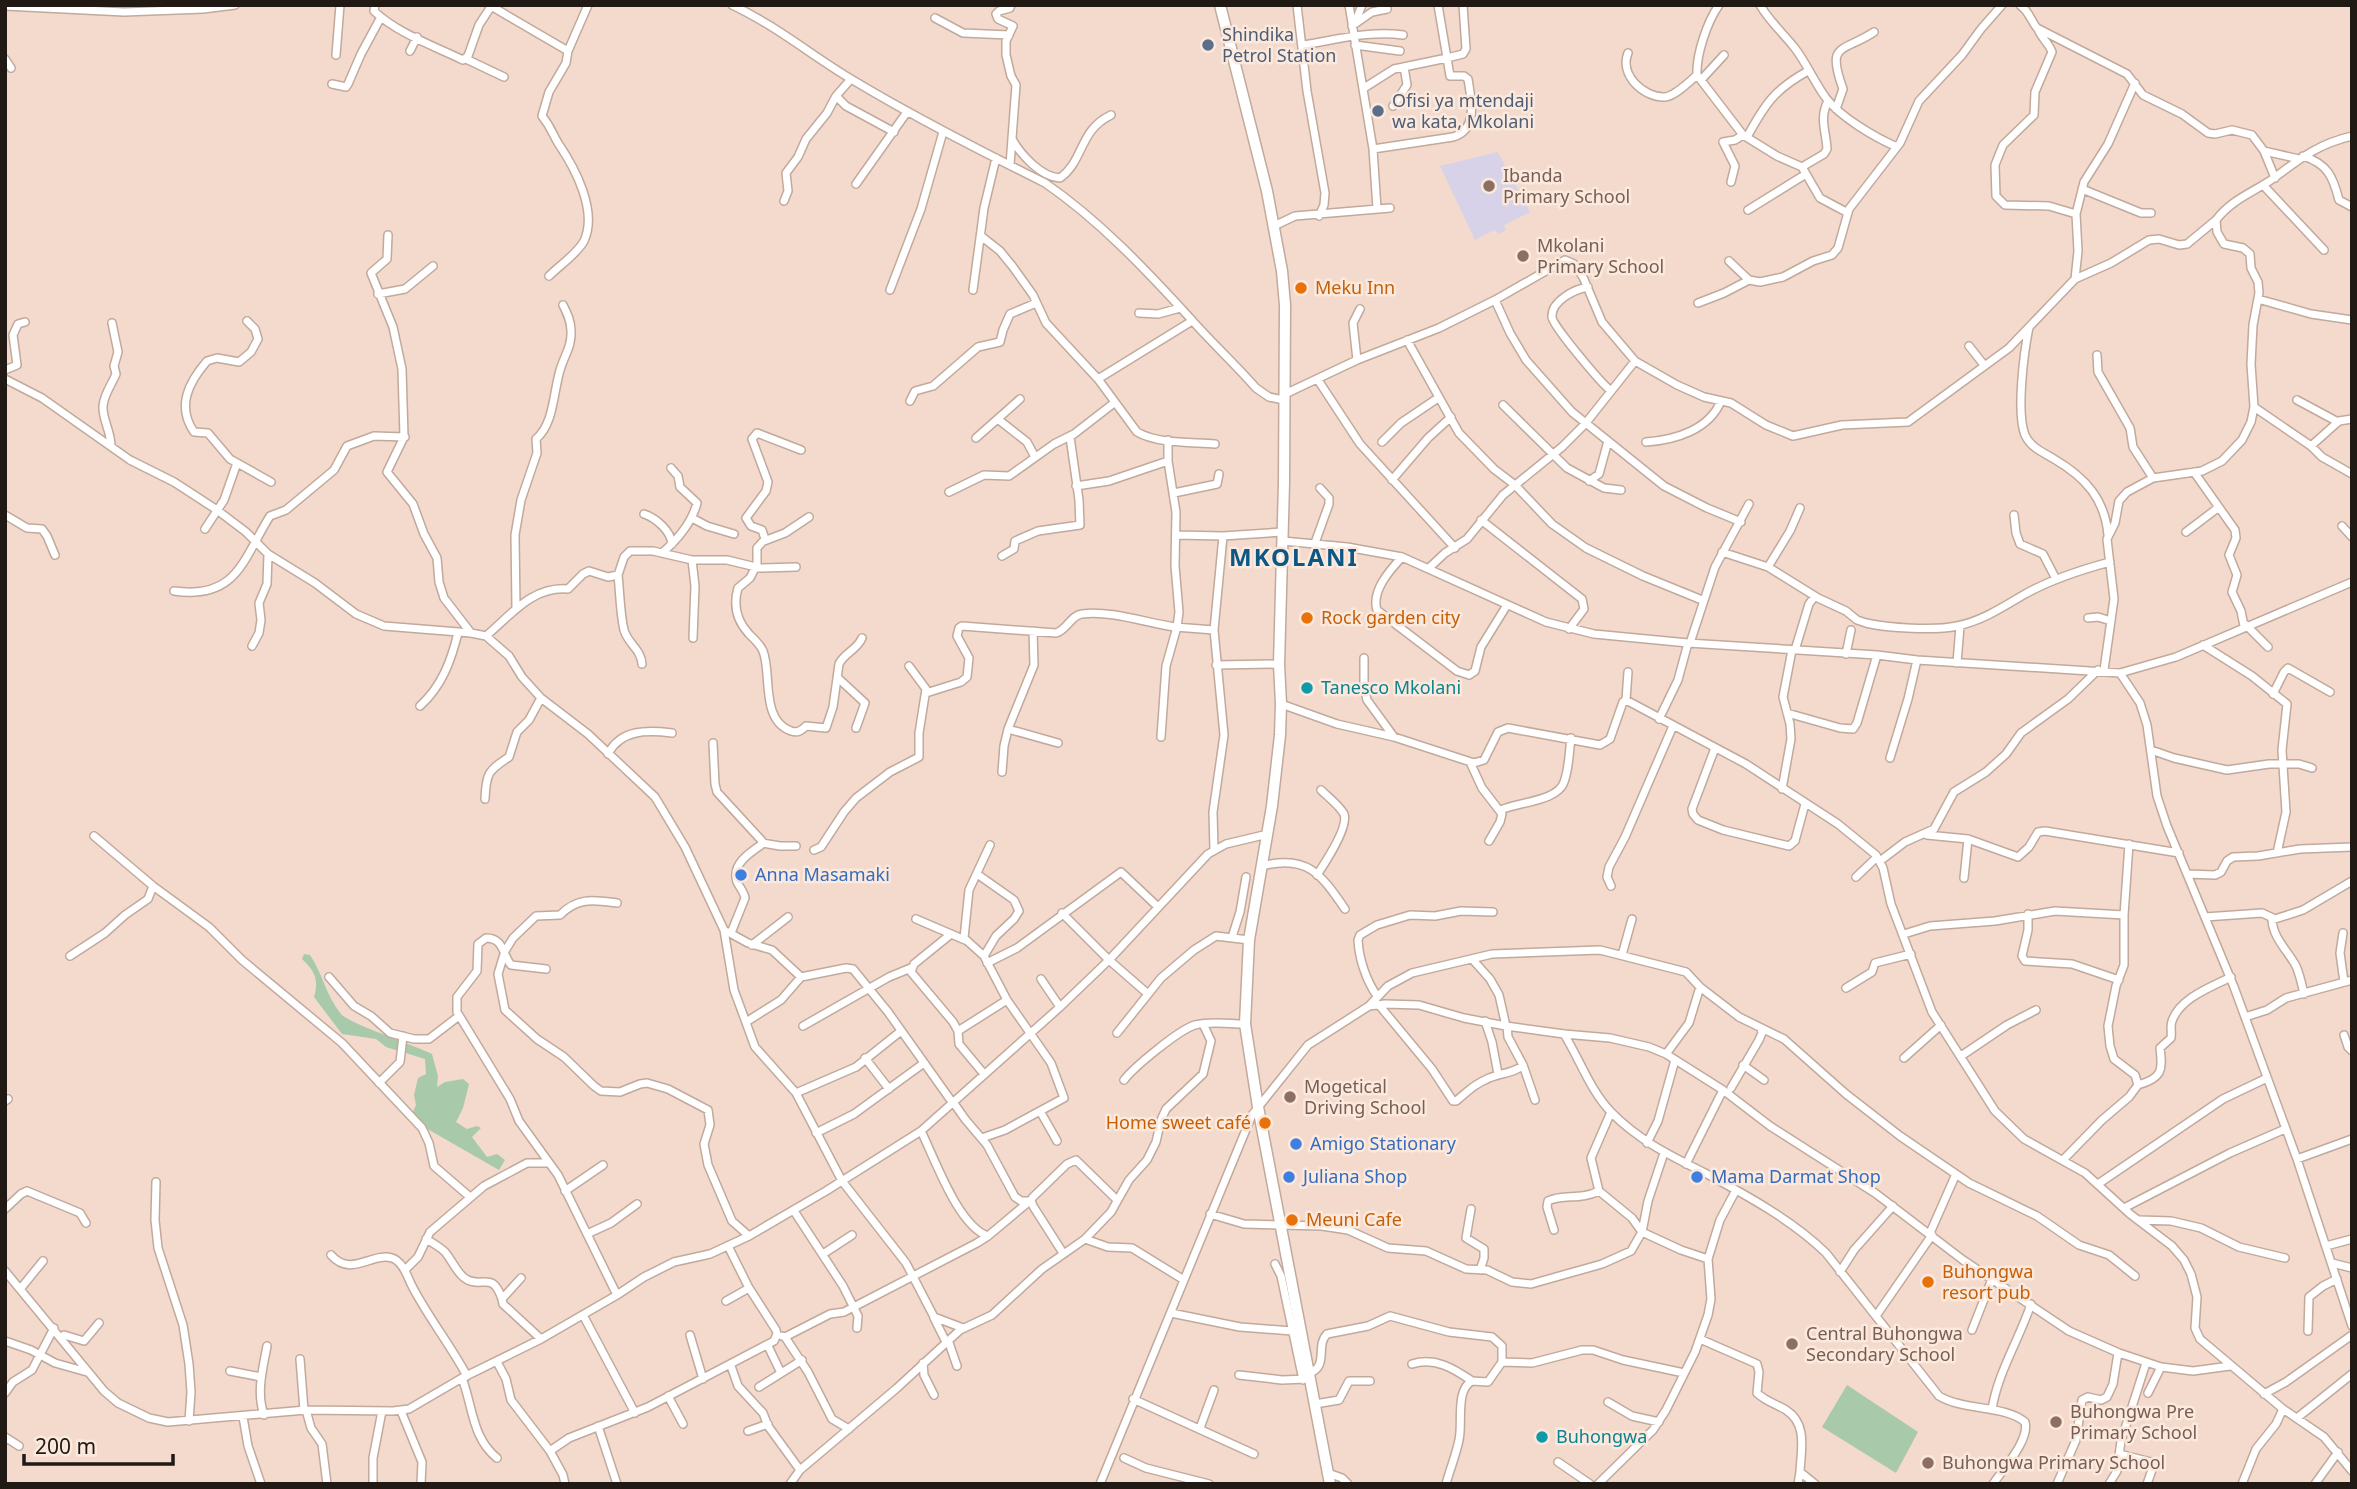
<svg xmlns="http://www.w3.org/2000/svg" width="2357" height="1489" viewBox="0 0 2357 1489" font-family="'Noto Sans',sans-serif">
<rect width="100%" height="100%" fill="#f3dacc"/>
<path fill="#d7d2e8" d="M1498,152L1530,212L1504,225L1506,230L1499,234L1494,230L1475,240L1440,166Z"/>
<path fill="#a9c9ab" d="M304,954L310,955C323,974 326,996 341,1014C350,1024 414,1045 432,1054L438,1076L437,1087L445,1082L463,1079L469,1084L463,1108L456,1122L467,1129L477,1126L481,1128L472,1137L487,1157L497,1154L505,1160L499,1170L417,1123L411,1116L416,1105L414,1095L418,1078L426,1074L425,1059L386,1047L376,1039L342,1034L314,997C319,980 315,971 302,959Z
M1847,1385L1918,1432L1896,1473L1822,1427Z"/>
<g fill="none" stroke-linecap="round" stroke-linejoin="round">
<defs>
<path id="minor" d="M375,5L374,11C397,33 434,46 463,60L468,56L479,25L492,5
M732,5C775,25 811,55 851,79C914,117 979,150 1045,183C1099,220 1146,270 1190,318C1211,342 1235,364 1256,388L1269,397L1284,400
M1297,5L1307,91L1325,193L1324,205L1319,216
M1349,5L1373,149L1377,209
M1719,5C1707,22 1696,55 1697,75L1743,135L1777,156L1802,167L1820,198L1848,213
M1760,5C1770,22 1782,32 1794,47C1806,62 1814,82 1826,98C1840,117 1876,138 1897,147
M2020,5C2029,11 2031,21 2037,28L2127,74L2143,95L2182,114L2208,133L2215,134L2232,130L2252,135L2264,151L2275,178
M5,6L124,12L203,9L235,5
M491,6L568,51
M935,18L963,33L1009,35
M1355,23L1362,5
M1352,26L1372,12L1387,9
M2038,29C2041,38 2049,43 2052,52L2035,92L2034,115L2003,145L1995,165L1996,196L2005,205L2049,206L2076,214
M1302,45C1336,40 1370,30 1403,35
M1355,45L1400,51
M410,51L417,37
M1628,53C1619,75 1644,98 1665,97C1675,96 1689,82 1697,75
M336,55L340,5
M5,59L11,68
M466,59L504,77
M1701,80L1724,55
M332,84L346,87L348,84L361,54L381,17
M1364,88L1394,69L1447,58L1438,5
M836,96L846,106L894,132
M1393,106L1407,85L1404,67
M1836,109L1843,89C1826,42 1842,53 1874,32
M1747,137C1765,104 1775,89 1808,71
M1012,139C1021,155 1041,177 1060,178C1084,161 1079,130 1111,115
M1373,149L1453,137C1479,129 1471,100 1468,79L1464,76H1450L1447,58L1463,54L1466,49L1463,5
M2264,151L2299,159
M2303,156C2328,164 2333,177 2339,200L2352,207
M1010,165L1016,85L1011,76L1006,55V41L1013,26L998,19L996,14L999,11L1010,8L1011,5
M1802,167L1824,154L1827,149C1826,131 1819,118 1828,101
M1731,182L1735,166L1723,142L1735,140L1743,135
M856,184L907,112
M2263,185L2324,250
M2082,189L2141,213H2151
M784,201L788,191L786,173L798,157L806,139L827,113L836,96L851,79
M1748,210L1806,174
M1274,226L1295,216L1390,208
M388,235L387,259L371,273L393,327L402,369L404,437L387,472L413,504L424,534L437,558L439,582L444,598L471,633
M981,236L1000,251L1013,267L1033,295L1046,323L1098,379L1137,432C1158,444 1191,442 1215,444
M1729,261L1749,280L1760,282L1783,277L1813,261L1832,255L1838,248L1849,209L1900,143L1919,101L1962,55L1981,29L2002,5
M549,276C560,265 577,254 584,241C598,211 575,168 558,143C552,133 551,127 542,116L549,92L566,63L568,51L588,5
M2075,279L2078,251L2076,214L2084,182L2108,144L2135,83
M1588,287C1575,289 1551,301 1552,317C1552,325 1601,383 1610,390
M890,290L921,209L943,132
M973,290L984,208L996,158
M378,294L405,289L433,266
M2258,299L2311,314L2352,320
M1495,300L1510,333L1526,360L1572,412L1664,486L1707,508L1741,522
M1698,303L1724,293L1749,280
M1139,313L1158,314L1180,308
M247,321L255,329L258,339L251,352L239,362L217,358L207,361C189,382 176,406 194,432L208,433L230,459L271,482
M2029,327C2024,352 2016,412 2025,435C2031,448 2043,452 2054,459C2085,477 2105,499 2108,535
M1407,340L1459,433L1494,469L1515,485L1552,524L1586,548L1643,576L1702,600
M1969,346L1984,365
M2097,355L2098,372L2130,428L2133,447L2153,478
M1357,360L1353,323L1360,309
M5,370L17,365L13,335L18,324L25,322
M5,379L42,398L130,460L174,482L217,510L246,532L268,554L315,583L356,614L384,626L471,633L486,636L509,656L522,677L541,698L588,734L655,797L685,847L724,930L734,990L755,1047L796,1093L842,1181L906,1263L934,1317L963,1328
M1098,379L1192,321
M1318,380L1360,444L1455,548
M1285,394L1357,360L1439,328L1495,300L1565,260L1574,264L1583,277L1602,322L1635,361L1677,385L1704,397L1731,403L1766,425L1793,436L1842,425L1908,422L2009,348L2075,279L2111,263L2149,240L2159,239L2179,245L2187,244L2216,220
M2297,400L2338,422
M910,401L915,391L933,386L978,347L1000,342L1003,330L1010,314L1036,303
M1503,405L1567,468L1604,488L1621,490
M2254,407L2311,446L2339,421L2352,419
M999,420L1027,442L1035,457
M976,438L1020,399
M1382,442L1401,423L1438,398
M1646,442C1675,440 1709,430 1721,401
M111,446C111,431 102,419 103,406C104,394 112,384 116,374L114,366L118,352L112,323
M2311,446L2322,457L2352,474
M801,450L757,433L752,439L768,482L766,491L746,518L751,526L762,530L765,539L757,548V564L750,578L738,588C733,605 737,621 749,634C754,639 760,644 763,651C772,673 760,720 791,731C798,733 801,731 806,726L826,728L833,707L839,664C844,653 857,650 862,638
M2194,472L2235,530L2236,538L2229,555L2237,575L2232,592L2241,611L2244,626
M1392,480L1428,438L1451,417
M1589,481L1599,474L1608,441
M1076,486L1109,481L1168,461
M949,492L984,475L1009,476L1054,444L1074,434L1114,403
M1174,493L1217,484L1219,474
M644,514C656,518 671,531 672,544
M5,515L27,528L42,529L47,536L55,555
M2014,515L2016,533L2020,544L2043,554L2056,579
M692,518L707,526L734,534
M1481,520L1582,599L1584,609L1569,629
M2342,526L2352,537
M205,529L224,500L237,463
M2186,532L2219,507
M1176,535L1223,536L1283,532
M764,541L785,533L809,517
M1283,541L1347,547L1402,557L1546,622L1594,634L1688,643L1877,655L1917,660L2120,673L2176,657L2352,582
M1315,543L1329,504V498L1320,488
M1722,552L1768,567L1818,598L1846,611L1857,620L1866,623C1888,628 1935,631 1957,626C1982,621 2003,607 2025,594C2052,579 2080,570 2110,562
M662,553C677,540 692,522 697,503L680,487L678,476L671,468
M1002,556L1014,549L1015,541L1038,531L1080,525L1079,500L1070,437
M1402,557C1390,570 1371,591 1377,610L1457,671L1469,675L1475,671L1481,647L1507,605
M692,560L695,586L693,638
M1768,567L1790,531L1800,508
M1429,568L1445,553L1467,539L1503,495L1562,447L1585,424L1635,361
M618,575C620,593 620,613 624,630C628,644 641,649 642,664
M174,591C237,600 243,559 270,516L286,510L334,470L347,446L374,436L405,437
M516,607L515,535L521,500L537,453L536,439C555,423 553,390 561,367C565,355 572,345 571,331C571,321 567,313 563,305
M2088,618L2098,617L2111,621
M2246,625L2268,647
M486,636C511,615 532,586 568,589L583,574L589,571L608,577L618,575L624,557L630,551H653L692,560H727L760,568L796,567
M1690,643L1715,567L1749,504
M2203,645L2252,676L2287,704L2282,750L2286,812L2277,853
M252,646L259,633L261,620L259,603L267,584L268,554
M1795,650L1809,604L1815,596
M1846,654L1851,630
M1364,658V686L1367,700L1394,737
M1957,663L1960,626
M1216,665L1279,664
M2104,670L2114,599L2107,539L2115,523L2119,501L2127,492L2153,478L2202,471L2222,461L2242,440L2251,422L2254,407L2251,364L2253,325L2259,293L2258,282L2251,268L2250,254L2243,248L2224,244L2217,232L2216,220C2232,199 2254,192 2274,178C2301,158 2318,144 2352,136
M2120,673L2140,703L2147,725L2157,796L2167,826L2234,987L2297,1159L2352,1326
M838,678L865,703L856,728
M926,693L961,682L967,677L969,658L957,636L959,628L962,626L1056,633C1067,630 1071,615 1082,614C1110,610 1147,623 1175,627C1188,628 1201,629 1214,630
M2273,694L2284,672L2288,668L2330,692
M1626,700L1628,672
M1281,704L1337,724L1394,737L1474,763L1484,760L1498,732L1508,728L1600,745L1610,739L1623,702L1626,700L1746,764L1838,824L1876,855L1883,868L1891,904L1932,1012L1995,1111L2024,1139L2085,1173L2130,1214L2172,1246L2184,1260L2191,1274L2197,1297L2195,1328L2200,1339L2283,1409L2324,1437L2352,1471
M420,706C442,686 451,661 458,633
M1787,713L1840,728L1853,729L1857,723L1877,655
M1659,719L1678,680L1688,643
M1008,729L1058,743
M1161,737L1166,666L1177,627L1179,612L1175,566L1176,512L1168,461V440
M713,743L715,784L717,792L762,841L761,845C749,853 731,865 737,882C740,888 744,892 745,898L731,933
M1715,748L1692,809L1693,814L1698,820L1723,830L1789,846L1795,841L1805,804
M2151,750L2174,758L2227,770L2269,764H2299L2312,768
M608,754C621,729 647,730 672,733
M1890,758L1908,699L1917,660
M1470,762L1482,788L1502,814L1500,822L1489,841
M1002,772L1004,746L1008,729L1034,665L1033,631
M1782,789L1791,739L1790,724L1783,697L1792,650
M485,799C486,773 488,771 509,757L517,732L529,720L541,698
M1501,810C1519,802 1558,801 1564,782C1569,769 1569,753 1571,738
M1927,835L1968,839L2018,857L2029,847L2038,832L2045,831L2179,853
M94,836L153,886L209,927L242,960L342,1043L422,1128L429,1143L434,1166L470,1197
M762,843L780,846H796
M814,850L821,847L844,812L856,798L890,772L919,757V733L926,689L909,666
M1214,850L1213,812L1224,735L1214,630L1223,536
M1880,861L1905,842L1934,829L1954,792L1986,772L2006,754L2021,733L2068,699L2098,670
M1262,866C1307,854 1321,874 1345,909
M977,874L1014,900L1019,911L1014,919L996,936L984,956
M2187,874L2215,875L2221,872L2227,861L2233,857L2258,856L2300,849L2352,847
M1317,875C1325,863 1349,827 1344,814C1339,805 1328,797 1321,790
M1856,877L1877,857
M1964,878L1968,839
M1611,886L1607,877L1609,867L1625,837L1673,726
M617,903C593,900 578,897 560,915L536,916L513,938L505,951L498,974L505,1010L537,1039L564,1057L594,1086L601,1091L620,1092L640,1084L647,1083L668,1089L708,1110L710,1125L704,1144L708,1165L732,1221L749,1236
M1062,913L1109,960L1148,994
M2028,914V930L2022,956L2025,961L2072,964L2119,980
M2205,917L2262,913L2273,918
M916,919L965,940
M728,932L748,943L772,950L801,977
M2343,933L2340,953L2344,982
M951,934L914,964L911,972L953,1022L958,1031L959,1044L984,1074
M1904,934L1930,926L1995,921L2055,911L2124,915
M1232,937L1240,912L1246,877
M752,945L788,917
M1622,955L1632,919
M70,956L105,933L125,915L148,899L153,886
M1473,960L1490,979L1499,995L1506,1026
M987,963L1017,948L1121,872L1158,907
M546,969L511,965C502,954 504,938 486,938L478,944L477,971L457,997V1012L510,1099L519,1121L558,1175L617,1295
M329,977L354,1006L371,1016L390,1033L414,1039H429L459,1016
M1041,979L1060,1007
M1846,988L1872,972L1875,963L1911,954
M2304,994C2302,985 2300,975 2296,966C2288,951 2273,938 2272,920L2303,910L2352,881
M1377,996C1366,980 1359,959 1358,940L1360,935L1377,925L1410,915L1435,916L1461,911L1493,912
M1379,1005L1432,1069L1453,1101H1456C1466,1093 1473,1085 1485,1080C1497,1073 1514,1074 1523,1065
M1369,1006L1388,986L1412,973L1492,954L1600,950L1686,972L1700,987L1739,1017L1784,1039L1846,1094L1900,1136L1969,1183L2037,1216L2079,1245L2109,1255L2135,1276
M2245,1017L2267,1010L2286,998L2352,980
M1485,1021L1492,1042L1498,1074
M746,1022L781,1000L801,977L846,968L853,969L888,1012L952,1102
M803,1026L889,977L911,968
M1507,1026L1508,1037L1523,1065L1535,1100
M958,1031L1007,1000
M1117,1033L1161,978L1194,950L1216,936L1249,940
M1564,1034C1580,1060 1590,1090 1611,1112C1638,1140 1671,1156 1705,1173C1746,1195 1792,1220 1826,1253L1939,1396C1964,1411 2005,1405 2025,1422C2030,1440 2003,1469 1993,1484
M2344,1035L2348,1047L2352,1051
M1666,1054L1689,1023L1700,987
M1961,1056L2007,1025L2036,1010
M865,1058L889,1089
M1904,1058L1941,1025
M1743,1065L1764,1080
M1124,1080C1134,1067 1180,1029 1195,1025C1211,1021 1229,1024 1245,1024
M379,1083L400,1062L403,1036
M2138,1085C2162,1078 2163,1071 2160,1048L2171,1038C2172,1032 2170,1026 2172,1021C2180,998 2211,987 2231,977
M1731,1088L1759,1040L1762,1033L1761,1028
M796,1093L856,1067L901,1031
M5,1101L8,1099
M953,1102L965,1119L987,1145L1015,1197L1021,1201H1029
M1040,1111L1057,1141
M1611,1112L1591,1158L1599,1191L1632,1218L1642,1232L1681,1250L1708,1259
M921,1131C935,1159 958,1226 988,1236
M816,1133L854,1114L924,1063
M982,1138L1005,1130L1064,1098L1051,1063L1007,1000L984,956L964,938L969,890L990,845
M1647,1143L1658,1121L1675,1060
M2297,1159L2352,1139
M2063,1160L2102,1120L2129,1097L2138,1085L2135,1075L2114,1059L2110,1046L2108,1026L2116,986L2124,965V915L2129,844
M1686,1164L1723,1090
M156,1182L155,1220L158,1248L183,1325L189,1364L191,1392L189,1421
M2098,1184L2223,1099L2267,1078
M565,1191L603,1165
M2124,1208L2230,1153L2285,1129
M5,1209L21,1194L27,1191L80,1213L86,1223
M1471,1209L1466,1238L1484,1249V1258L1480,1270
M794,1211L843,1286L858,1316L857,1328
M1210,1214L1244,1224L1322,1226L1348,1230L1388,1248L1426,1251L1466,1269L1487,1270L1512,1282L1531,1284L1602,1264L1631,1251L1642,1232L1648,1201L1664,1153
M2139,1220L2171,1221L2201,1228L2239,1247L2285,1258
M1554,1230L1547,1207L1548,1201C1565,1193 1578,1201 1599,1191
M1930,1233L1956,1174
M587,1234L611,1223L637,1204
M426,1239C433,1243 440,1247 445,1252C452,1260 457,1274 466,1279C482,1289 492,1270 502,1299
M1085,1239L1111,1212L1129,1180L1147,1160L1156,1142L1161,1120L1166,1109L1203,1074L1211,1041L1203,1024
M2326,1246L2352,1239
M1063,1253L1033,1206L1031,1200L1033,1197L1067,1164L1076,1160L1117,1200
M823,1254L852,1235
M331,1255C351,1278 372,1252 392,1258C402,1261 407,1275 411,1284C427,1316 450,1344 467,1376
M2332,1263L2352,1268
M1275,1264L1281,1276L1303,1380
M405,1270L418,1257L430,1232L484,1186L527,1163H549
M5,1271L104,1391L118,1403L149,1418L168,1422L306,1410L393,1411L409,1409L462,1378L541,1339L617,1295L644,1277L674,1262L710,1254L749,1236L826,1191L921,1131L1060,1007L1109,960L1208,854L1226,844L1268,834
M1840,1272L1854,1250L1893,1206
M521,1278L502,1299L503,1304L541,1339
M21,1288L43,1261
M726,1301L749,1288
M1171,1313L1240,1327L1292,1331
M583,1315L635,1413
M1876,1316L1932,1235
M934,1318L946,1342
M1972,1330L1992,1279
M2308,1331L2309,1297L2323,1286L2337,1279
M690,1335L703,1379
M782,1336L785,1337L808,1372L832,1419L849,1429
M785,1337L830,1314L844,1312L977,1243L988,1236L1031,1200
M62,1338L64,1335L84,1341L99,1323
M1700,1339L1757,1364L1759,1372L1757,1393C1765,1401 1776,1404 1786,1410C1808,1424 1801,1450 1800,1472L1815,1484
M948,1340L957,1366
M5,1341L31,1350L55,1363L87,1372
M768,1346L781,1373
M300,1359L304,1410
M497,1362L506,1379L511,1400L550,1451L563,1475L565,1484
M923,1363L924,1375L934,1395
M1412,1364C1435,1357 1453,1368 1472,1381
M731,1366L738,1386L763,1413L768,1426L800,1470
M230,1371L261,1377
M1310,1373C1329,1365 1315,1346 1327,1334L1368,1326L1390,1316L1449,1332L1492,1337L1502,1346V1362
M1239,1375L1282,1380L1306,1379
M462,1378C473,1407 472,1438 497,1458
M759,1387L802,1360
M5,1393L13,1382L32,1370L54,1328
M2148,1393L2161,1367
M2264,1394L2286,1382L2352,1335
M668,1396L683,1424
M1133,1399L1254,1454
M1608,1402L1632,1416L1659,1422
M1315,1404L1339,1400L1349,1381H1370
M1992,1409C1998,1372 2019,1340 2031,1304
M306,1410L311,1428L322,1444L327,1484
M401,1411L422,1462L421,1484
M264,1415C256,1392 263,1368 267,1346
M243,1417L248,1446L261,1484
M2297,1418L2352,1374
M598,1426L617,1484
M1200,1428L1214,1390
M748,1431L768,1424
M5,1437L19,1446
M550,1451L569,1438L648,1407L774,1341L777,1334L776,1330L749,1288L728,1246
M2119,1454L2151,1462L2153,1467L2147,1484
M1124,1458L1146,1468L1209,1484
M1558,1462L1590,1484
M1328,1473L1342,1478L1348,1484
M373,1484V1458L382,1411
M790,1484L800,1470L897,1388L960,1330L992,1315L1042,1269L1085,1239L1108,1247L1132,1248L1184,1280
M1100,1484L1252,1115L1308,1045L1369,1006L1385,1004L1419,1005L1464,1018L1506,1026L1564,1034L1610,1038L1649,1047L1666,1054L1723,1090L1770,1126L1875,1193L1963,1260L2069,1331L2119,1353L2161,1367L2193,1371L2230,1366
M1446,1484C1450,1469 1456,1455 1459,1440C1463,1423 1455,1390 1472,1381L1488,1382L1502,1362L1532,1363L1582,1350H1593L1623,1360L1684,1373
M1598,1484L1653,1430L1666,1410L1695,1352L1708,1315L1711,1299L1708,1259L1720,1220L1736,1190
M1798,1484L1800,1472
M2057,1484L2076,1440L2082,1400L2088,1397L2101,1400L2107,1397L2113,1384L2118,1353
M2109,1484L2117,1471L2121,1441L2146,1363
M2242,1484L2256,1449L2276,1424L2283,1409
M2315,1484L2338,1452"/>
<path id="highway" d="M1220,5L1267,191L1282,271L1285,305L1284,483L1279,664L1281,704L1280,735L1272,806L1249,940L1245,1024L1258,1107L1330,1484"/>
</defs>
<use href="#minor" stroke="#c1a99c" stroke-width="10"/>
<use href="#highway" stroke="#c1a99c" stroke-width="13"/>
<use href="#minor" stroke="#fff" stroke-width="7"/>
<use href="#highway" stroke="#fff" stroke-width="10"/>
</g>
<g fill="#5c6f8a" stroke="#fce9dd" stroke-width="2.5">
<circle cx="1208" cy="45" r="7"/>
<circle cx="1378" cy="111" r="7"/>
</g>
<g fill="#8d6e63" stroke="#fce9dd" stroke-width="2.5">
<circle cx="1489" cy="186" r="7"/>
<circle cx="1523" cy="256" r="7"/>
<circle cx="1290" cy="1097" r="7"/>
<circle cx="1792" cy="1344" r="7"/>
<circle cx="2056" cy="1422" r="7"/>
<circle cx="1928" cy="1463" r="7"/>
</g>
<g fill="#e8710a" stroke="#fce9dd" stroke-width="2.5">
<circle cx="1301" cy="288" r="7"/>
<circle cx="1307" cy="618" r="7"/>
<circle cx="1265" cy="1123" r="7"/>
<circle cx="1292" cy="1220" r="7"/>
<circle cx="1928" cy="1282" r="7"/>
</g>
<g fill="#0f9aa8" stroke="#fce9dd" stroke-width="2.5">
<circle cx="1307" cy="688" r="7"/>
<circle cx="1542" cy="1437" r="7"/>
</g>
<g fill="#3f7fe0" stroke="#fce9dd" stroke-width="2.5">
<circle cx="741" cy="875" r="7"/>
<circle cx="1296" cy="1144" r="7"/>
<circle cx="1289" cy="1177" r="7"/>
<circle cx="1697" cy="1177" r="7"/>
</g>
<g text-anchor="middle" stroke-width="5" stroke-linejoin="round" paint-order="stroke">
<g font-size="18" fill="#4e5e75" stroke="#fce9dd" text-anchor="start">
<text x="1222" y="41">Shindika<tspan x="1222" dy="21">Petrol Station</tspan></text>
<text x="1392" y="107">Ofisi ya mtendaji<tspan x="1392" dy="21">wa kata, Mkolani</tspan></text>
</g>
<g font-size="18" fill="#785e54" stroke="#fce9dd" text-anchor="start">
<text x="1503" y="182">Ibanda<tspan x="1503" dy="21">Primary School</tspan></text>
<text x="1537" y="252">Mkolani<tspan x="1537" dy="21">Primary School</tspan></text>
<text x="1304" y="1093">Mogetical<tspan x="1304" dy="21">Driving School</tspan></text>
<text x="1806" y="1340">Central Buhongwa<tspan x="1806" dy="21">Secondary School</tspan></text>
<text x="2070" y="1418">Buhongwa Pre<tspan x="2070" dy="21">Primary School</tspan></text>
<text x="1942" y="1469">Buhongwa Primary School</text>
</g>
<g font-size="18" fill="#c56008" stroke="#fce9dd" text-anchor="start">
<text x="1315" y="294">Meku Inn</text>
<text x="1321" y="624">Rock garden city</text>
<text x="1251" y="1129" text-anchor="end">Home sweet café</text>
<text x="1306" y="1226">Meuni Cafe</text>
<text x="1942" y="1278">Buhongwa<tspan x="1942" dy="21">resort pub</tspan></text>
</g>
<g font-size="18" fill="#0d838f" stroke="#fce9dd" text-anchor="start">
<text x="1321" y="694">Tanesco Mkolani</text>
<text x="1556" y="1443">Buhongwa</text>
</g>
<g font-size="18" fill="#366cbe" stroke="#fce9dd" text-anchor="start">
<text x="755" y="881">Anna Masamaki</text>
<text x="1310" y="1150">Amigo Stationary</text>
<text x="1303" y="1183">Juliana Shop</text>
<text x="1711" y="1183">Mama Darmat Shop</text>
</g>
<g font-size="24" font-weight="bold" letter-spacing="2" fill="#0c5784" stroke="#fce9dd">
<text x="1294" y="566">MKOLANI</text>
</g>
</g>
<rect width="2357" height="1489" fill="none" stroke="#211914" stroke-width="14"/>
<path d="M24 1454v10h149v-10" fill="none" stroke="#211914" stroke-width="3.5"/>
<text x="35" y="1454" font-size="21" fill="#211914" stroke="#fce9dd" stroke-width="5" paint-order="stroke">200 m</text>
</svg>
